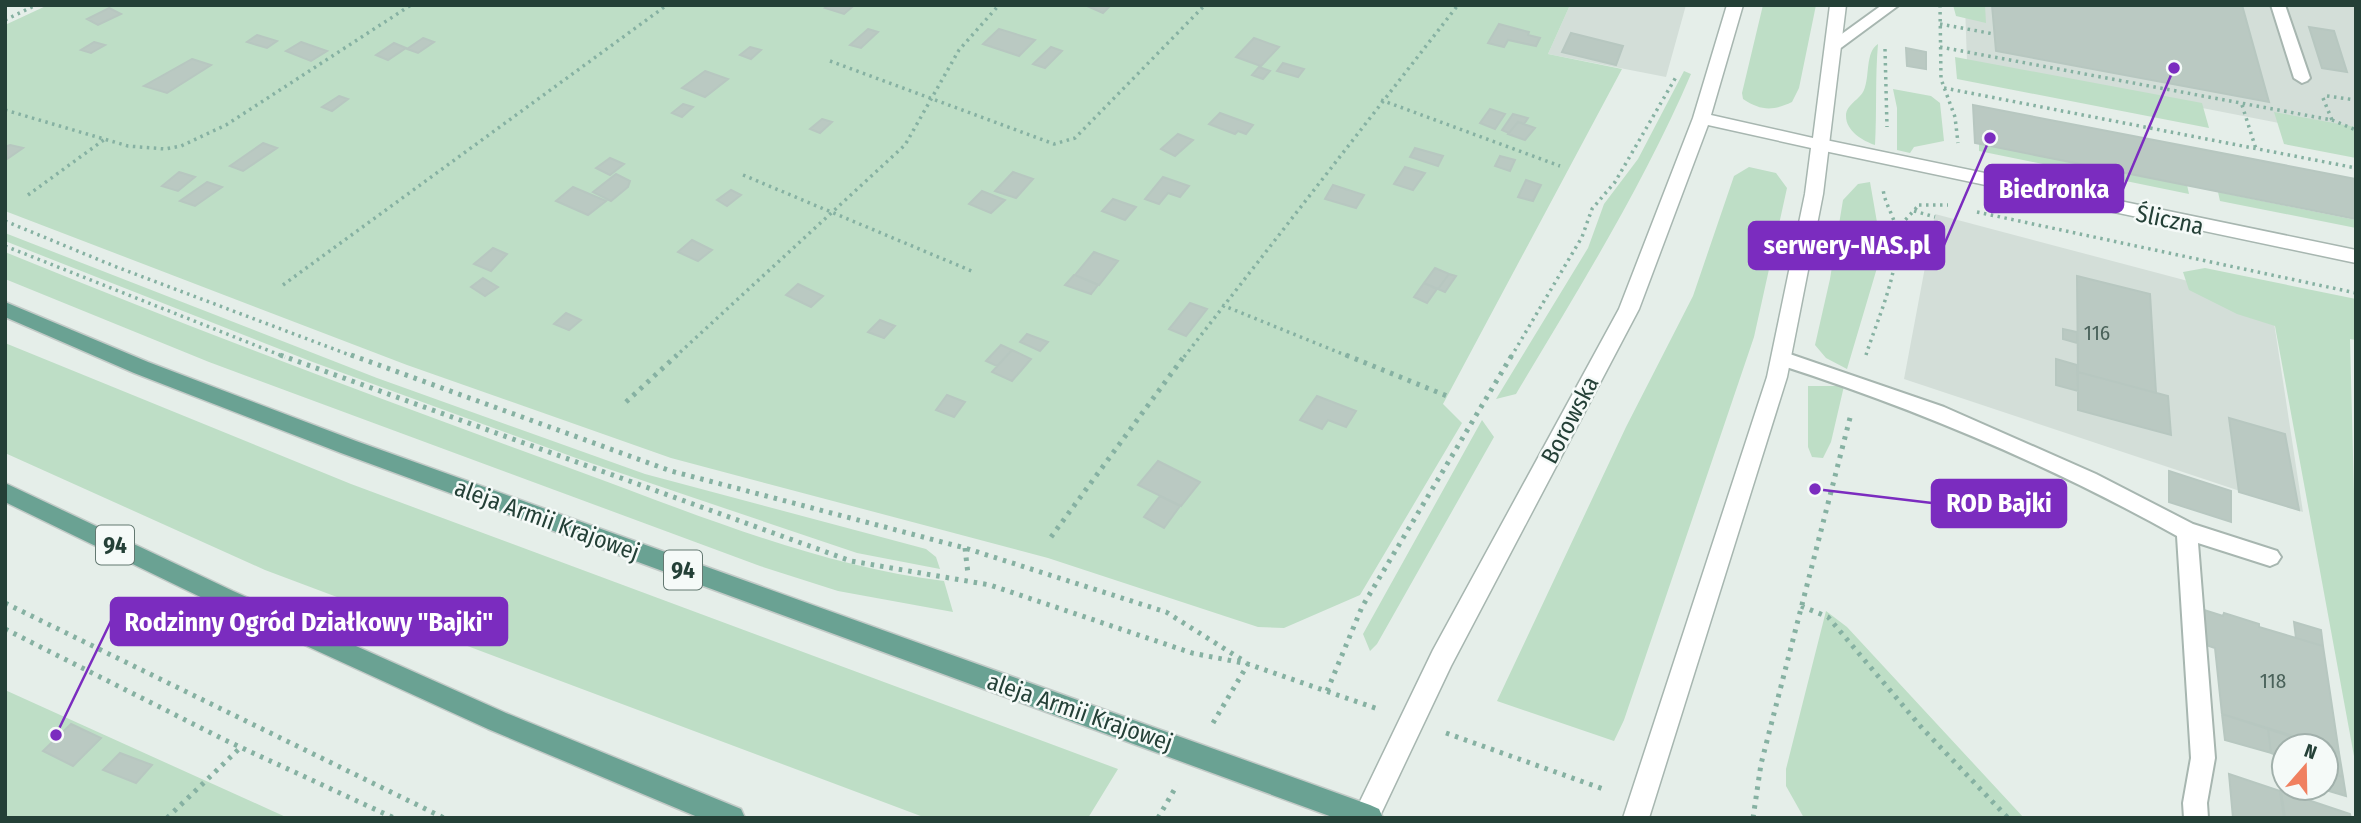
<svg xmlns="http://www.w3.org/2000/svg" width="2361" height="823" viewBox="0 0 2361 823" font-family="'Fira Sans Condensed',sans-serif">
<rect width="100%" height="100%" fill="#e5eee9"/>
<path fill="#d3ded8" d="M1570,5H1686L1666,77L1548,54Z
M1965,5H2356V138L1967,62Z
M1935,214L2271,303L2303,512L1904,379Z"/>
<path fill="#bedec6" d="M48,5H1570L1548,54L1622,69L1443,404L1462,423L1360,595L1284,628L1258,627L1048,558L671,458L407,365L5,211V25Z
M1763,5H1816L1799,88L1792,102C1773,111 1761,111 1743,99L1742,93Z
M1953,5H1985L1986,23L1956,16Z
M1878,44C1875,78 1877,111 1875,145C1863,141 1846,131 1846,116C1846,104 1860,100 1864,90C1870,77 1865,52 1878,44Z
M1955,57L2202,103L2209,128L1957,79Z
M1684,71L1691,74C1643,186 1578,290 1516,394L1496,399L1588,248L1604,204L1638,159Z
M1893,89L1931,96L1940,103L1944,141L1914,147L1910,153L1897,150V108Z
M2274,112L2356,127V158L2284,144Z
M1979,144L2187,185L2189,194L1979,151Z
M1749,167L1776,173L1787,188L1754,337L1624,720L1614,741L1497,701L1626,427L1693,296L1734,176Z
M1870,182L1882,251L1847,369L1826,358L1815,345L1830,279L1843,200L1858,184Z
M2218,192L2356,220V228L2220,201Z
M5,233L377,378L645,474L926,549L936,557L940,569L857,553L576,458L310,361L5,241Z
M5,252C193,329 383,400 575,470C693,513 818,566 944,581L953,612L838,591L760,566L209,362L5,279Z
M2205,268L2356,299V340L2350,339L2356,571V767L2275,326L2237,314L2189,290L2183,272Z
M5,343L351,484L1118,769L1088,818H926L265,570L5,453Z
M1808,386H1844L1831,442L1823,458L1812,457L1808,447Z
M1482,420L1494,437L1377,644L1370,651L1363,634Z
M1826,611L1847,627L2024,818H1804L1786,786V769Z
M5,690L288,818H5Z"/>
<path fill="#bac9c2" stroke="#b7c7c0" stroke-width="2" d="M829,5H847L852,7L844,14L825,8Z
M1085,5H1111L1103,13Z
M1992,5H2242L2269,102L1996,51Z
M109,8L121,14L98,25L87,19Z
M1499,24L1529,32L1528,35L1540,38L1536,46L1508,40L1504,47L1488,43Z
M2309,27L2334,31L2347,72L2322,68Z
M868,29L878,32L861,48L850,45Z
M999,29L1035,40L1019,56L983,44Z
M1571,33L1623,46L1616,65L1562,52Z
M257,35L277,41L267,48L247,42Z
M423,38L434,42L418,53L407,49Z
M1254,38L1279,47L1261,66L1236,57Z
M94,42L105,45L91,53L81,50Z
M301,42L327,51L311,61L286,51Z
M394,43L406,48L388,60L376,55Z
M750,47L761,50L751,59L740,55Z
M1051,47L1062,51L1045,68L1033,64Z
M1906,48L1926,52V69L1907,66Z
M192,59L211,65L167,93L144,86Z
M1283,63L1304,69L1298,77L1277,71Z
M1259,67L1270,71L1263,79L1252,75Z
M705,71L728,79L705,97L682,88Z
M339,96L348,99L332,111L322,107Z
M683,104L693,107L682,117L672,113Z
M1973,105L2356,179V219L1975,143Z
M1490,109L1505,114L1495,129L1480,123Z
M1220,113L1253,125L1246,134L1238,131L1235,134L1209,124Z
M1513,114L1528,118L1524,124L1518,122L1509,133L1502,130Z
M822,119L832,122L820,133L810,129Z
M1518,122L1535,128L1525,140L1508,134Z
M1178,134L1193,140L1175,156L1161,149Z
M263,143L277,148L243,171L230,166Z
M10,145L23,148L7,159L5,147Z
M1415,148L1443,156L1438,166L1410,157Z
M1500,156L1515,160L1510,171L1495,166Z
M610,158L624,164L610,175L596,168Z
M1405,167L1425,173L1413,190L1394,184Z
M179,172L195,177L178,191L162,186Z
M1013,172L1033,179L1016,198L995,191Z
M616,174L630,181L628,187L611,201L593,192Z
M1163,177L1189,186L1180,197L1168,193L1159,204L1145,199Z
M1526,180L1541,185L1533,201L1518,197Z
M207,182L222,187L195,206L180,201Z
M1333,185L1364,195L1356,208L1325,199Z
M573,187L606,201L588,215L556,201Z
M731,190L741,195L727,206L717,200Z
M982,191L1005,200L991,213L969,204Z
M1113,199L1136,207L1125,220L1102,211Z
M692,240L712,250L698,261L678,252Z
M493,248L507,254L491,271L474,264Z
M1094,252L1118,261L1099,285L1075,275Z
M1435,268L1449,274L1438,289L1424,283Z
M1449,274L1456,276L1445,292L1438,289Z
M1074,275H1075L1098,285L1091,294L1065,285Z
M2077,276L2150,294L2156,393L2078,372Z
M483,278L498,287L485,296L471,287Z
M1424,283L1437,289L1427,303L1414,297Z
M798,284L823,296L811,307L786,295Z
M1190,303L1207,309L1186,336L1169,329Z
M566,313L581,320L569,330L554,324Z
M880,320L895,326L884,338L868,332Z
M2063,329L2077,332V343L2063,339Z
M1027,334L1048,342L1040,351L1020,342Z
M1001,345L1012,350L997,366L986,361Z
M1012,350L1031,359L1012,381L992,372Z
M2056,359L2077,365L2078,391L2056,385Z
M2078,372L2168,396L2171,435L2078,410Z
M947,395L965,402L954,417L936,410Z
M1317,396L1356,411L1346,427L1328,420L1322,429L1300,420Z
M2229,418L2285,434L2299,510L2239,492Z
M1158,461L1200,482L1181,506L1138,485Z
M2169,471L2231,491V522L2169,502Z
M1160,496L1180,506L1164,528L1144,517Z
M2204,610L2223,616L2224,613L2259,624V627L2323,646L2339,753L2326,746L2222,714L2215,648L2206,645Z
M2294,622L2321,630L2323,646L2296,638Z
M2222,714L2268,729L2271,753L2225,740Z
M71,724L101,738L73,766L43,751Z
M2268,729L2318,746H2284V758L2271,753Z
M2326,749L2339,753L2343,777L2326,771Z
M120,753L152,765L136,783L103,770Z
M2326,771L2343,777L2346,796L2319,788H2326Z
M2229,774L2280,791L2284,818H2233Z
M2281,791L2350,814L2351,818H2285Z"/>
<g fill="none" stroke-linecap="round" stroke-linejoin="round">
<defs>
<path id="service" d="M1882,5H1899L1838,50H1828V44Z
M2271,5H2285L2310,78L2307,81L2302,83L2294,78Z
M1781,351L1944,407L2096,474L2193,524L2277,551L2281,557L2277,563L2270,566L2198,543L2215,758L2207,803L2208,818H2184L2183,803L2191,758L2177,536C2048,464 1914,408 1774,363L1772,358Z"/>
<path id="minor" d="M1821,139L2356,250V263L1815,149L1812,145Z"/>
<path id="tertiary" d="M1727,5H1743L1711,115L1813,138L1830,5H1846L1823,194L1787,377L1649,818H1623L1767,377L1805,194L1811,148L1708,125L1639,309L1451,666L1379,818H1352L1433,650L1619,309L1693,118Z"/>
<path id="primary" d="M5,302L148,362L356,441L1370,805L1379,809L1383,818H1335L341,453L134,373L5,317Z
M5,483L233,591L506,713L741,809L745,818H700L488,729L217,605L5,502Z"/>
</defs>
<use href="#service" stroke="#a7b6b0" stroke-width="4"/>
<use href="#minor" stroke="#a7b6b0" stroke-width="3"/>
<use href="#tertiary" stroke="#a7b6b0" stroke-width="3"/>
<use href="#primary" stroke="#c2cac7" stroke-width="3"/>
<path stroke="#86b1a2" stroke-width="3.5" stroke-dasharray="2.5 4.5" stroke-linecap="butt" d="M1940,5L1941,79L1955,117L1958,143
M5,20L36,5
M1940,24L1994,34
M1940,47L2332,120L2323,98
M1885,49L1887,127
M830,61L1054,144L1075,138L1205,5
M1944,88L2356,168
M2327,96L2356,100
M1381,100L1560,166
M2242,105L2256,149
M5,110L128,146L165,149L181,146L226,125L411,5
M2332,120L2356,130
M743,175L974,272
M28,195L105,139
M1919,205H1948
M1914,211L1935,217
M1977,212L2356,293
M5,221L114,266L355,357
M1896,230L1919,205
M5,246L285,357
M283,285L667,5
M1222,305L1350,357
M1866,355C1878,317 1901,270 1896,229C1894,215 1884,203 1883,188
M675,357L905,145L959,50L999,5
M1184,357L1458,5
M1511,357L1582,237L1592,209L1615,182L1676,77"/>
<path stroke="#86b1a2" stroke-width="5" stroke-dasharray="3.5 6" stroke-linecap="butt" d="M280,355L851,561L990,585L1192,653L1248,664L1378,709
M351,355L671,471L965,548L1166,612L1244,661
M1346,355L1447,396
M626,402L677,355
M1051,537L1185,355
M965,548L968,574
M5,603L444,818
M1801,606L1828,617L1922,728L2008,818
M5,629L225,740L394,818
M1327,691L1362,607L1512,355
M1213,723L1248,664
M1446,733L1606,790
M167,818L241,747
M1158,818L1177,785
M1753,818L1761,764L1851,414"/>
<use href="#service" fill="#fff" fill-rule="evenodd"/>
<use href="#minor" fill="#fff" fill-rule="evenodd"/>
<use href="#tertiary" fill="#fff" fill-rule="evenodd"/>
<use href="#primary" fill="#6aa293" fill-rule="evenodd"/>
</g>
<g text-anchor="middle" stroke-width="5" stroke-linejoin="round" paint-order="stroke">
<g font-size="21" fill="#4a625a">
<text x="2097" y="340">116</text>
<text x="2273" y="688">118</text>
</g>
<g fill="#f5faf8" stroke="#637871" stroke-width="2">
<rect x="96" y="525.5" width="38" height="39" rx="5"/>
<rect x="664" y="550.5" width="38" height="39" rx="5"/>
</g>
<g font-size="23" font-weight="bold" fill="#244037">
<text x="115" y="553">94</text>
<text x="683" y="578">94</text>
</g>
<g font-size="24" fill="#244037" stroke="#f5faf8">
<text transform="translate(2170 220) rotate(12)" y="8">Śliczna</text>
<text transform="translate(1570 420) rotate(-62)" y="8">Borowska</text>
<text transform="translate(547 520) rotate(20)" y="8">aleja Armii Krajowej</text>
<text transform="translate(1080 712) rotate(19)" y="8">aleja Armii Krajowej</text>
</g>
</g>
<path fill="none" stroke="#7b2cbf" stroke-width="2.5" d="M2174 68L2123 189M1990 138L1944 245M1815 489L1932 503M56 735L111 621"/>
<g fill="#7b2cbf" stroke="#f5faf8" stroke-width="2.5">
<circle cx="2174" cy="68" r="7"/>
<circle cx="1990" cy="138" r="7"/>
<circle cx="1815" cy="489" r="7"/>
<circle cx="56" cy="735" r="7"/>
</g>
<g fill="#7b2cbf" stroke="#7b2cbf" stroke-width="2.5">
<rect x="1985" y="165" width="138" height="47" rx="7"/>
<rect x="1749" y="222" width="195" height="47" rx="7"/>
<rect x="1932" y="480" width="134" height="47" rx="7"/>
<rect x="111" y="598" width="396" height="47" rx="7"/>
</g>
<g font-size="26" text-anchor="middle" font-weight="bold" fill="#fff">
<text x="2054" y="198">Biedronka</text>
<text x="1847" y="254">serwery-NAS.pl</text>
<text x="1999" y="512">ROD Bajki</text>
<text x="309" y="631">Rodzinny Ogród Działkowy "Bajki"</text>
</g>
<rect width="2361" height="823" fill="none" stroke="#244037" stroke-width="14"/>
<g transform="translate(2305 767) rotate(20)"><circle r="33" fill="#f5faf8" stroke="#a1b0ab" stroke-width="2"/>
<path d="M0-5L12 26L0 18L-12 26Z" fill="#f08060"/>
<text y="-10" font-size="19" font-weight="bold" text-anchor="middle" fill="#244037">N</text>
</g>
</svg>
